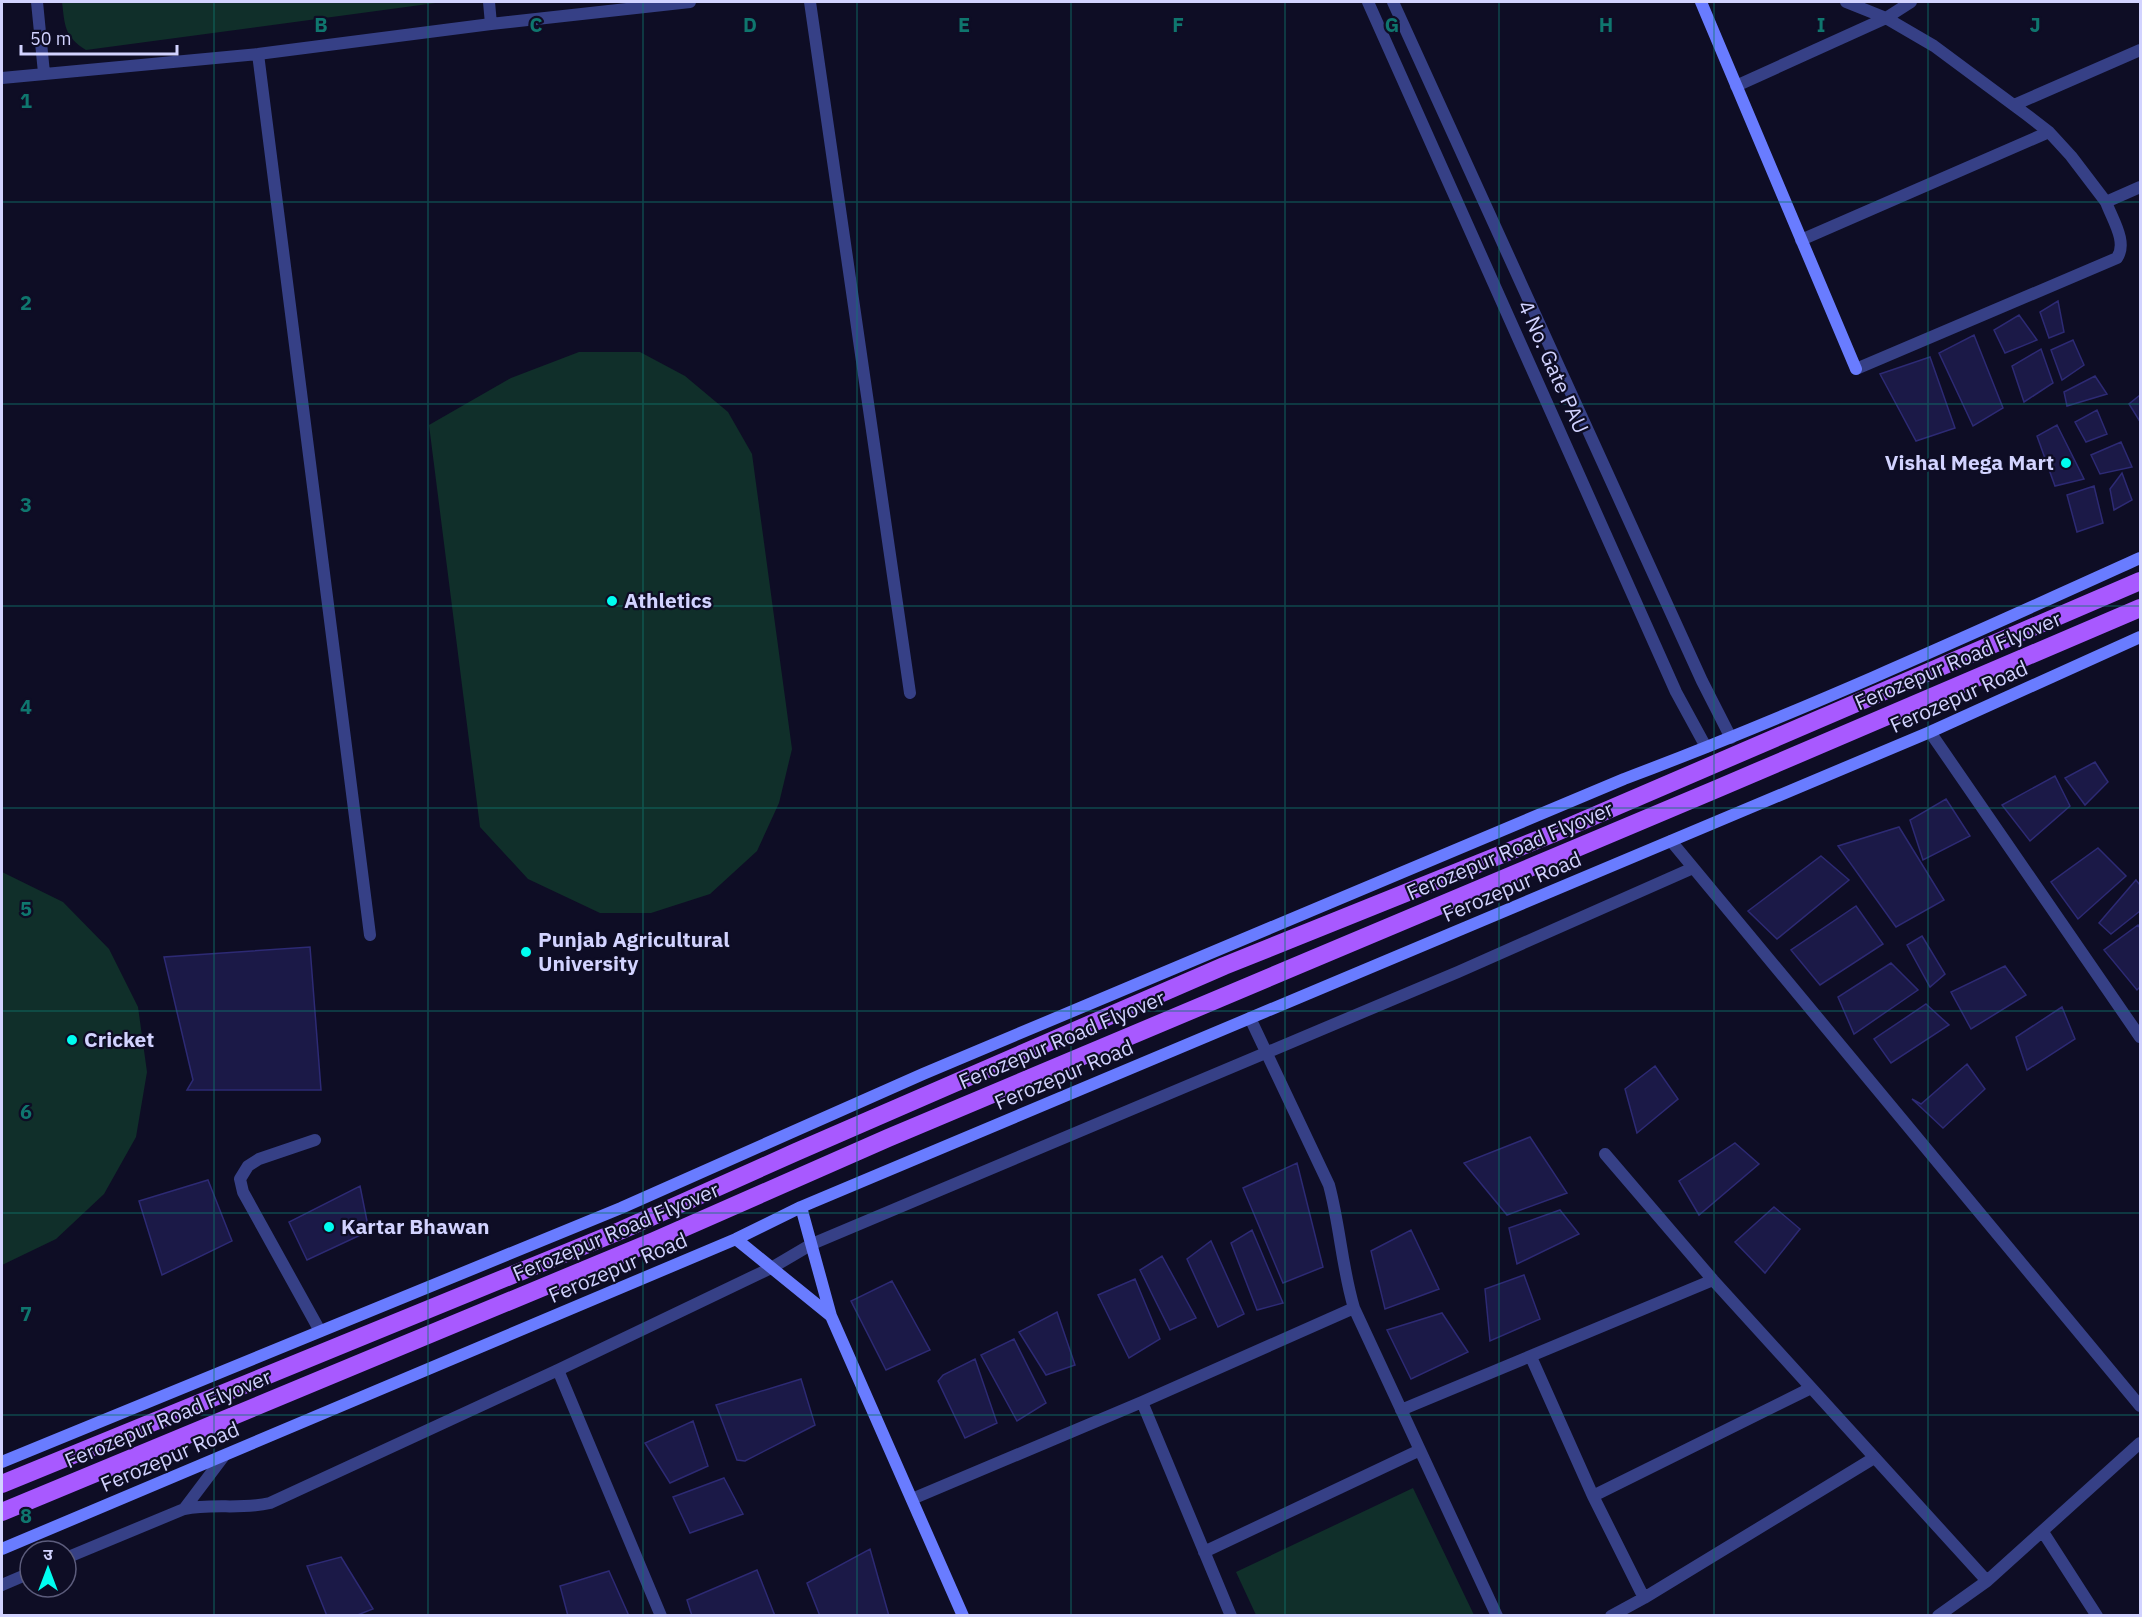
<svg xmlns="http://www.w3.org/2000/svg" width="2142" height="1617" viewBox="0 0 2142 1617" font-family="'IBM Plex Sans','Noto Sans Devanagari',sans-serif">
<rect width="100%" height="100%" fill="#0e0d25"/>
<path fill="#102f2a" d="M62,2H443L86,50C64,36 65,26 62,2Z
M579,352H640L685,376L728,412L752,454L792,749L779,803L757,851L710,894L651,913H600L528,879L480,827L429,425L511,378Z
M2,872L63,902L109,949L138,1007L147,1072L136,1137L104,1194L56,1239L2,1265Z
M1413,1488L1474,1615H1256L1236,1572Z"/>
<path fill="#1b1947" stroke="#2d2a74" stroke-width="1.5" d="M2058,301L2064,332L2049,338L2040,312Z
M2019,315L2037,340L2005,353L1994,330Z
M1974,335L2003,408L1973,426L1939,353Z
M2073,340L2084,365L2062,380L2051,350Z
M2041,349L2053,383L2024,402L2012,366Z
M1930,357L1955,428L1916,441L1880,374Z
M2095,376L2107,394L2067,406L2064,392Z
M2140,395V419L2139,420L2129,404Z
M2097,410L2107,434L2086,442L2075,422Z
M2057,425L2084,479L2055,486L2037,436Z
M2121,442L2132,467L2100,474L2091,455Z
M2122,473L2132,500L2114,510L2110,489Z
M2094,486L2103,523L2077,532L2067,495Z
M2095,762L2108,782L2085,805L2065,778Z
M2055,776L2070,806L2030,841L2002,805Z
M1946,799L1970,836L1923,860L1910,820Z
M1899,827L1944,900L1896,927L1838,846Z
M2098,848L2126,876L2078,919L2051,882Z
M1821,856L1849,880L1777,939L1748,911Z
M2136,880L2140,885V911L2111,934L2099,923Z
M1856,906L1883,944L1820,985L1791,950Z
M2138,925L2140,928V987L2137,990L2104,950Z
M1922,936L1945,974L1930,987L1907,945Z
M310,947L321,1090H187L193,1080L164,957Z
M1891,963L1918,990L1854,1034L1838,997Z
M2005,966L2026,995L1971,1029L1951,992Z
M1926,1004L1949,1025L1891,1063L1874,1039Z
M2062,1007L2075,1039L2027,1070L2016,1037Z
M1967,1064L1985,1089L1943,1128L1912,1099L1921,1104Z
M1655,1066L1678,1099L1637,1133L1625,1089Z
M1530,1137L1567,1193L1507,1215L1464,1163Z
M1735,1143L1759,1164L1699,1215L1679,1181Z
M1297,1163L1323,1267L1283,1283L1243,1188Z
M208,1180L232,1241L162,1275L139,1201Z
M360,1186L369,1231L307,1260L289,1222Z
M1774,1207L1800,1229L1765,1273L1735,1242Z
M1560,1210L1579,1234L1517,1264L1509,1228Z
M1252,1230L1283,1303L1257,1310L1231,1243Z
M1411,1230L1439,1289L1385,1309L1371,1251Z
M1211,1241L1244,1314L1218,1327L1187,1259Z
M1162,1256L1196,1318L1170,1330L1140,1270Z
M1524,1275L1540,1319L1490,1341L1485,1289Z
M1135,1279L1160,1339L1129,1358L1098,1295Z
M892,1281L930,1350L886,1370L851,1301Z
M1057,1312L1075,1365L1046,1375L1019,1332Z
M1442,1313L1468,1352L1411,1379L1387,1330Z
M1014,1339L1046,1403L1017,1421L981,1355Z
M975,1359L997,1423L965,1438L938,1381L943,1375Z
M801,1379L815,1425L745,1461L737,1460L716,1405Z
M693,1421L708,1466L670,1483L645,1443Z
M724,1478L743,1514L690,1533L673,1497Z
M870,1549L889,1616H820L807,1583Z
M341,1557L373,1609L355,1616H327L307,1566Z
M757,1570L775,1616H692L687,1600Z
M609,1571L629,1616H568L560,1586Z"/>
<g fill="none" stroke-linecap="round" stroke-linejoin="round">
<path stroke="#364086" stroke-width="12" d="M37,2L44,73
M489,2L491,24
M810,2L910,693
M1368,2L1676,692L1706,747
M1393,2L1702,681L1731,738
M258,54L370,935
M2,78L258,54L491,24L690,2
M315,1140L259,1159L248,1166L240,1179L243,1192L320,1331"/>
<path stroke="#364086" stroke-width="12" d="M1846,2L1886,18L1934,46L2027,115L2049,132L2071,156L2106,202L2140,187
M1736,86L1886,18L1911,2
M2014,105L2140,50
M1801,240L2049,132
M1856,369L2117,258C2128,242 2112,219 2106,202
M1930,732L2140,1037
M1671,841L2140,1406
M1250,1018L1329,1185C1340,1226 1342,1268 1354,1308L1497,1616
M1605,1154L1713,1280L1987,1581
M1531,1357L1593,1496L1644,1598
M558,1370L661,1616
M1142,1402L1231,1616
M1401,1410L1713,1280
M1593,1496L1811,1388
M912,1499L1142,1402L1354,1308
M184,1509L224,1456
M2043,1532L2097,1616
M1204,1552L1420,1450
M66,1558L184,1509C213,1503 242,1510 270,1503L558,1370L773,1267L812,1244L1458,972L1693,868
M2,1585L30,1573
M1611,1616L1644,1598L1874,1458
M1938,1616L1987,1581L2140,1443"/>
<path stroke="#697cff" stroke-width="12" d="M1701,2L1856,369
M801,1207L831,1316L963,1616
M736,1239L831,1316
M2,1462L621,1208L923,1074L1624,779C1799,713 1970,635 2140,558
M2,1549L736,1239L801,1207L1930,732L2140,637"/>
<path stroke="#a859ff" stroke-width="18" d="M2,1484L622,1230L796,1152L1224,966L1552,834L2140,581
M2,1512L654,1241L888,1138L1719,788L2140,608"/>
</g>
<path fill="none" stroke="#0f766e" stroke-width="1.5" stroke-opacity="0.55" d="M214,2V1616M428,2V1616M643,2V1616M857,2V1616M1071,2V1616M1285,2V1616M1499,2V1616M1714,2V1616M1928,2V1616M2,202H2140M2,404H2140M2,606H2140M2,808H2140M2,1011H2140M2,1213H2140M2,1415H2140"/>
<g fill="#00fdf0" stroke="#0e0d25" stroke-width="2">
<circle cx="2066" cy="463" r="6"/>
<circle cx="612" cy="601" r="6"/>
<circle cx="526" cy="952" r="6"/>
<circle cx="72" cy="1040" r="6"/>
<circle cx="329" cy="1227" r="6"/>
</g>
<g text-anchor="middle" stroke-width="4.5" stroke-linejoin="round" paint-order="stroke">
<g font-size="21" fill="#d2d3ff" stroke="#0e0d25">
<text transform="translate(1553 367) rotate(66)" y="7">4 No. Gate PAU</text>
<text transform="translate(1958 661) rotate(-23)" y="7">Ferozepur Road Flyover</text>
<text transform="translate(1959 697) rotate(-24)" y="7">Ferozepur Road</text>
<text transform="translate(1510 851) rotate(-23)" y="7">Ferozepur Road Flyover</text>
<text transform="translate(1512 887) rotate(-23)" y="7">Ferozepur Road</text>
<text transform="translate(1062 1040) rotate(-23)" y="7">Ferozepur Road Flyover</text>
<text transform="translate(1064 1075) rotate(-23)" y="7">Ferozepur Road</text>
<text transform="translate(616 1232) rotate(-23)" y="7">Ferozepur Road Flyover</text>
<text transform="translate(618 1268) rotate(-23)" y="7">Ferozepur Road</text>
<text transform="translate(168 1419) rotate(-23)" y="7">Ferozepur Road Flyover</text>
<text transform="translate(170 1457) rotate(-23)" y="7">Ferozepur Road</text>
</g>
<g font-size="21" font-weight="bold" fill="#d2d3ff" stroke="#0e0d25" text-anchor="start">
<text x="2054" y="470" text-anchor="end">Vishal Mega Mart</text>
<text x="624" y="608">Athletics</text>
<text x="538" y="947">Punjab Agricultural<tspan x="538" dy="24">University</tspan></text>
<text x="84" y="1047">Cricket</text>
<text x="341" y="1234">Kartar Bhawan</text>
</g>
</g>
<g font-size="20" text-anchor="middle" font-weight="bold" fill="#0f766e" stroke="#0e0d25" stroke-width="4.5" stroke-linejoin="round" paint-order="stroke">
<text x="321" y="32">B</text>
<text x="536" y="32">C</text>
<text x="750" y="32">D</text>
<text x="964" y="32">E</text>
<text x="1178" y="32">F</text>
<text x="1392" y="32">G</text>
<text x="1606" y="32">H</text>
<text x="1821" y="32">I</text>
<text x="2035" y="32">J</text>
<text x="26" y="108">1</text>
<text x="26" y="310">2</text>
<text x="26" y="512">3</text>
<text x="26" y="714">4</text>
<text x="26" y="916">5</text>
<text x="26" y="1119">6</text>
<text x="26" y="1321">7</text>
<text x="26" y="1523">8</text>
</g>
<rect width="2142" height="1617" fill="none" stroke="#d2d3ff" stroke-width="6"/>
<g transform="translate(48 1569)"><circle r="28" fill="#0e0d25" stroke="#5c5c7c" stroke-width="1.5"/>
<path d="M0-4.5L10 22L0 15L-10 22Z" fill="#00fdf0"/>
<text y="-9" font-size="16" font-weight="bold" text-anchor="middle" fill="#d2d3ff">उ</text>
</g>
<path d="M21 45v9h156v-9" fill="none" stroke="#d2d3ff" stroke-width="3"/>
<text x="30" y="45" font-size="18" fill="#d2d3ff" stroke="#0e0d25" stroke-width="4.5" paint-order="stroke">50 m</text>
</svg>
